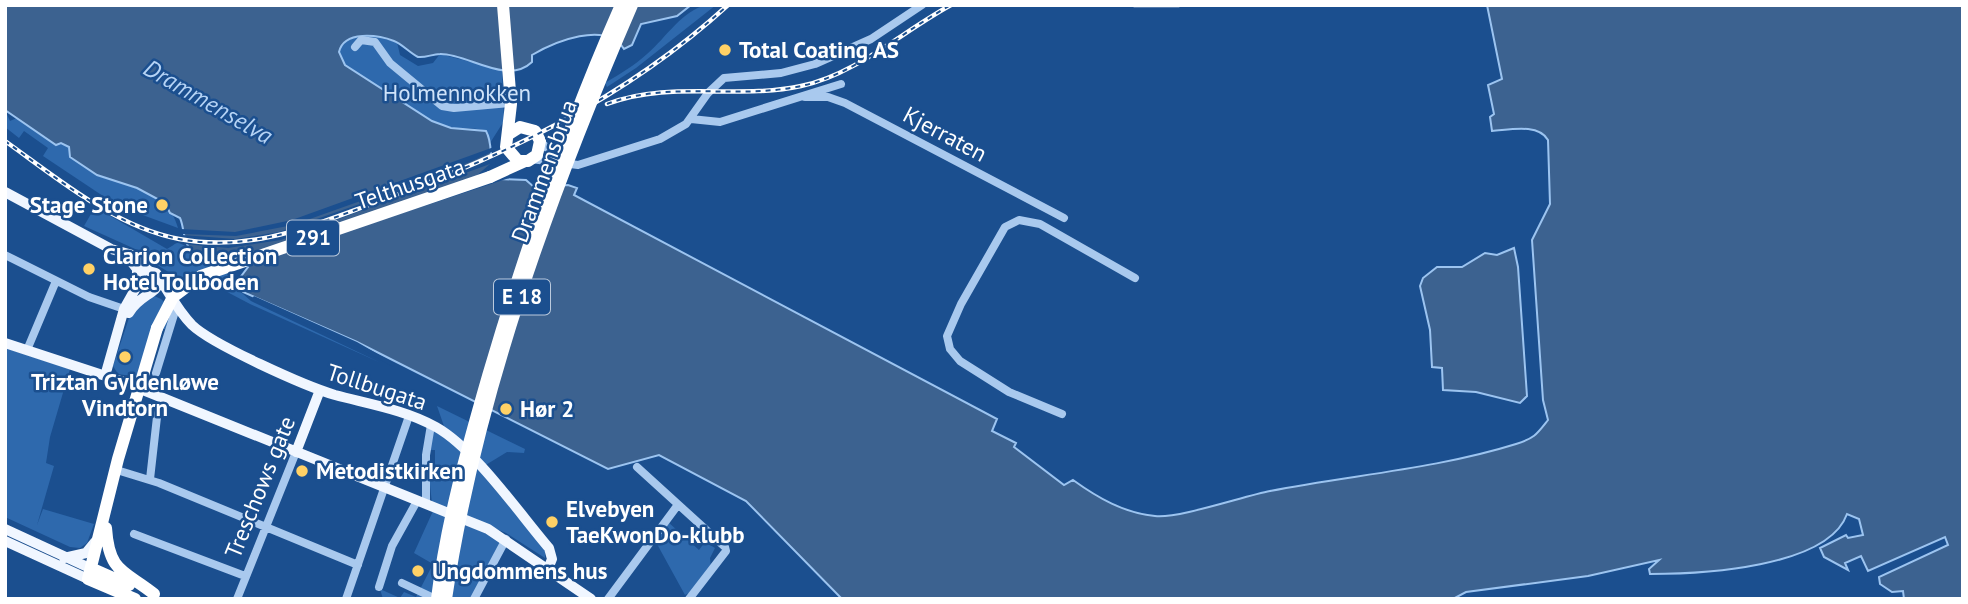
<svg xmlns="http://www.w3.org/2000/svg" width="1968" height="604" viewBox="0 0 1968 604" font-family="'PT Sans',sans-serif">
<rect width="100%" height="100%" fill="#1b4f8f"/>
<path fill="#2e69ad" d="M707,5H716L636,68L607,87L605,83C620,74 635,65 647,54C667,37 682,10 707,5Z
M373,36L397,42L400,55L418,66L433,63L440,54L502,70L504,121L490,143L488,133C476,125 460,131 446,126C420,117 359,80 341,60C335,39 356,36 373,36Z
M5,110L10,121L19,117L47,136L69,147C72,154 77,158 83,163C112,188 168,185 178,228L118,206L43,156L48,148L24,131L19,138L5,127Z
M95,207L167,249C171,247 174,244 177,243C183,242 205,260 220,262L234,286L251,301L381,363L250,304L193,274L182,280L183,277L178,278L154,263L155,260L144,253L84,226Z
M152,295L161,299L172,309L165,329H161L137,377L118,374L113,366L130,315Z
M5,348L70,369L50,437L46,463L54,466L37,525L43,509L94,524L87,543L80,548L70,547L5,517Z
M437,406L525,449L524,453L507,452L484,466L445,429Z
M432,429L460,448L545,549V558L506,533L432,504L428,465L435,464V450H429Z
M433,511L503,541L474,599H383L380,589L400,598L404,592L416,597L433,564L414,553Z
M668,522L699,550L705,542L715,548L710,558L711,569L693,591L685,595L657,544L658,530Z"/>
<path fill="#3c6290" stroke="#9cc4f0" stroke-width="2" d="M5,5H691L677,16L641,24L632,45L624,49C606,20 554,42 532,55V62C507,86 467,53 440,54C432,54 426,58 418,57C410,53 402,44 394,41C378,35 344,30 339,52L345,65L432,121L451,128L486,131C495,147 486,164 499,179L526,180L535,188L568,185L577,188L574,195L997,419L992,431L1016,443L1014,447L1064,485L1073,480C1098,498 1124,513 1155,516C1177,519 1244,496 1270,491C1351,475 1436,469 1516,444C1535,438 1537,434 1548,420L1543,400L1532,240L1550,204L1548,140C1538,123 1509,130 1492,131L1490,117L1494,114L1488,85L1502,79L1487,5H1963V599H1904L1903,591L1892,592L1880,584L1879,577L1948,545L1945,537L1868,571L1861,556L1845,563L1848,570L1824,557L1820,548L1846,535L1848,538L1863,535L1859,519L1847,514C1828,568 1700,574 1650,574L1649,569L1659,560L1588,576L1466,592L1453,599H842L746,501L659,455L608,469L357,342L243,292L236,283L248,267L242,261C225,262 197,265 188,246C183,238 184,227 180,218L170,213L165,203L137,188L97,175L70,157L69,147L61,143L56,145L5,110Z
M1514,248L1518,267L1527,396L1520,403L1476,392L1443,390L1442,368L1432,367L1430,330L1420,286L1423,278L1437,267H1462L1485,253L1497,255Z"/>
<path fill="#1b4f8f" d="M494,147V151L470,162L293,225L236,236L182,234L181,229L235,232L292,220Z
M494,153L497,172L512,177L242,266L475,177L490,164L281,240L228,248L184,244L182,235L235,239L279,232L432,179Z
M254,296L357,342L395,364L393,367L353,344L251,300Z"/>
<g fill="none" stroke-linecap="round" stroke-linejoin="round">
<path stroke="#a9c9ee" stroke-width="8" d="M355,47L361,40L375,42L390,63L442,106L454,108L511,103
M805,97H828L845,103L1064,218
M691,119L720,122L841,84
M540,141L560,161
M531,159L578,165L660,139L686,124L708,93L724,78L781,73L815,64L871,39L922,5
M5,255L89,297L127,310
M27,350L56,281
M156,373L176,308
M1062,414L1009,392L960,361L950,349L947,336L961,304L1005,227L1019,220L1040,224L1135,278
M637,467L725,547L726,551L689,599
M120,471L159,483L358,565
M150,479L157,417L163,398
M426,504V455L431,425
M134,534L245,576
M402,583L436,599
M379,587L392,546L417,501
M237,599L296,452
M346,599L409,416
M474,599L506,539
M608,599L677,506"/>
<path stroke="#f0f6ff" stroke-width="10" d="M5,192L111,249L136,256L148,270
M138,276L145,270L156,273C168,290 176,309 192,325C213,345 305,386 335,395C369,404 406,410 436,427C475,449 519,513 549,548L552,559L548,569
M129,313C138,296 156,294 160,282
M5,343L139,387
M105,376L124,309L137,286V269L125,254
M143,390L488,529L591,599
M296,452L320,390
M5,529L94,570
M5,541L88,579
M64,558L86,553L95,542"/>
<path stroke="#fff" stroke-width="12" d="M503,5L511,104L506,147L518,161H528L537,155L540,141L535,131L520,127L509,134
M490,177L525,161
M106,528C109,573 124,570 154,594
M95,570L129,585
M88,579L118,459L157,328
M88,579L135,599"/>
<defs>
<path id="rail" d="M1134,5H1179
M607,104C670,80 736,100 801,86C855,75 903,31 951,5
M5,141C57,178 115,227 179,239C248,252 306,228 369,205C501,158 624,100 728,5"/>
</defs>
<use href="#rail" stroke="#fff" stroke-width="4.5"/>
<use href="#rail" stroke="#1b4f8f" stroke-width="2" stroke-dasharray="5" stroke-linecap="butt"/>
<path stroke="#fff" stroke-width="12" d="M157,328L173,297L201,276L490,177
M437,599C446,523 467,449 488,376C525,250 568,125 621,5
M446,599C476,397 551,192 632,5"/>
</g>
<g fill="#ffd166" stroke="#1b4f8f" stroke-width="2.5">
<circle cx="725" cy="50" r="7"/>
<circle cx="162" cy="205" r="7"/>
<circle cx="89" cy="269" r="7"/>
<circle cx="125" cy="357" r="7"/>
<circle cx="506" cy="409" r="7"/>
<circle cx="302" cy="471" r="7"/>
<circle cx="552" cy="522" r="7"/>
<circle cx="418" cy="571" r="7"/>
</g>
<g text-anchor="middle" stroke-width="5" stroke-linejoin="round" paint-order="stroke">
<g fill="#1b4f8f" stroke="#bbcadd" stroke-width="2">
<rect x="287" y="220.5" width="52" height="35" rx="5"/>
<rect x="494" y="279.5" width="56" height="35" rx="5"/>
</g>
<g font-size="21" font-weight="bold" fill="#fff">
<text x="313" y="245">291</text>
<text x="522" y="304">E 18</text>
</g>
<g font-size="23" font-weight="bold" fill="#fff" stroke="#1b4f8f" text-anchor="start">
<text x="739" y="58">Total Coating AS</text>
<text x="148" y="213" text-anchor="end">Stage Stone</text>
<text x="103" y="264">Clarion Collection<tspan x="103" dy="26">Hotel Tollboden</tspan></text>
<text x="125" y="390" text-anchor="middle">Triztan Gyldenløwe<tspan x="125" dy="26">Vindtorn</tspan></text>
<text x="520" y="417">Hør 2</text>
<text x="316" y="479">Metodistkirken</text>
<text x="566" y="517">Elvebyen<tspan x="566" dy="26">TaeKwonDo-klubb</tspan></text>
<text x="432" y="579">Ungdommens hus</text>
</g>
<g font-size="23" fill="#cfe3fa" stroke="#1b4f8f">
<text x="457" y="101">Holmennokken</text>
</g>
<g font-size="23" fill="#fff" stroke="#1b4f8f">
<text transform="translate(945 134) rotate(28)" y="8">Kjerraten</text>
<text transform="translate(544 171) rotate(-70)" y="8">Drammensbrua</text>
<text transform="translate(410 184) rotate(-19)" y="8">Telthusgata</text>
<text transform="translate(377 387) rotate(18)" y="8">Tollbugata</text>
<text transform="translate(260 487) rotate(-68)" y="8">Treschows gate</text>
</g>
<g font-size="24" font-style="italic" fill="#b5d3f5" stroke="#1b4f8f">
<text transform="translate(208 102) rotate(30)" y="8">Drammenselva</text>
</g>
</g>
<rect width="1968" height="604" fill="none" stroke="#ffffff" stroke-width="14"/>
</svg>
